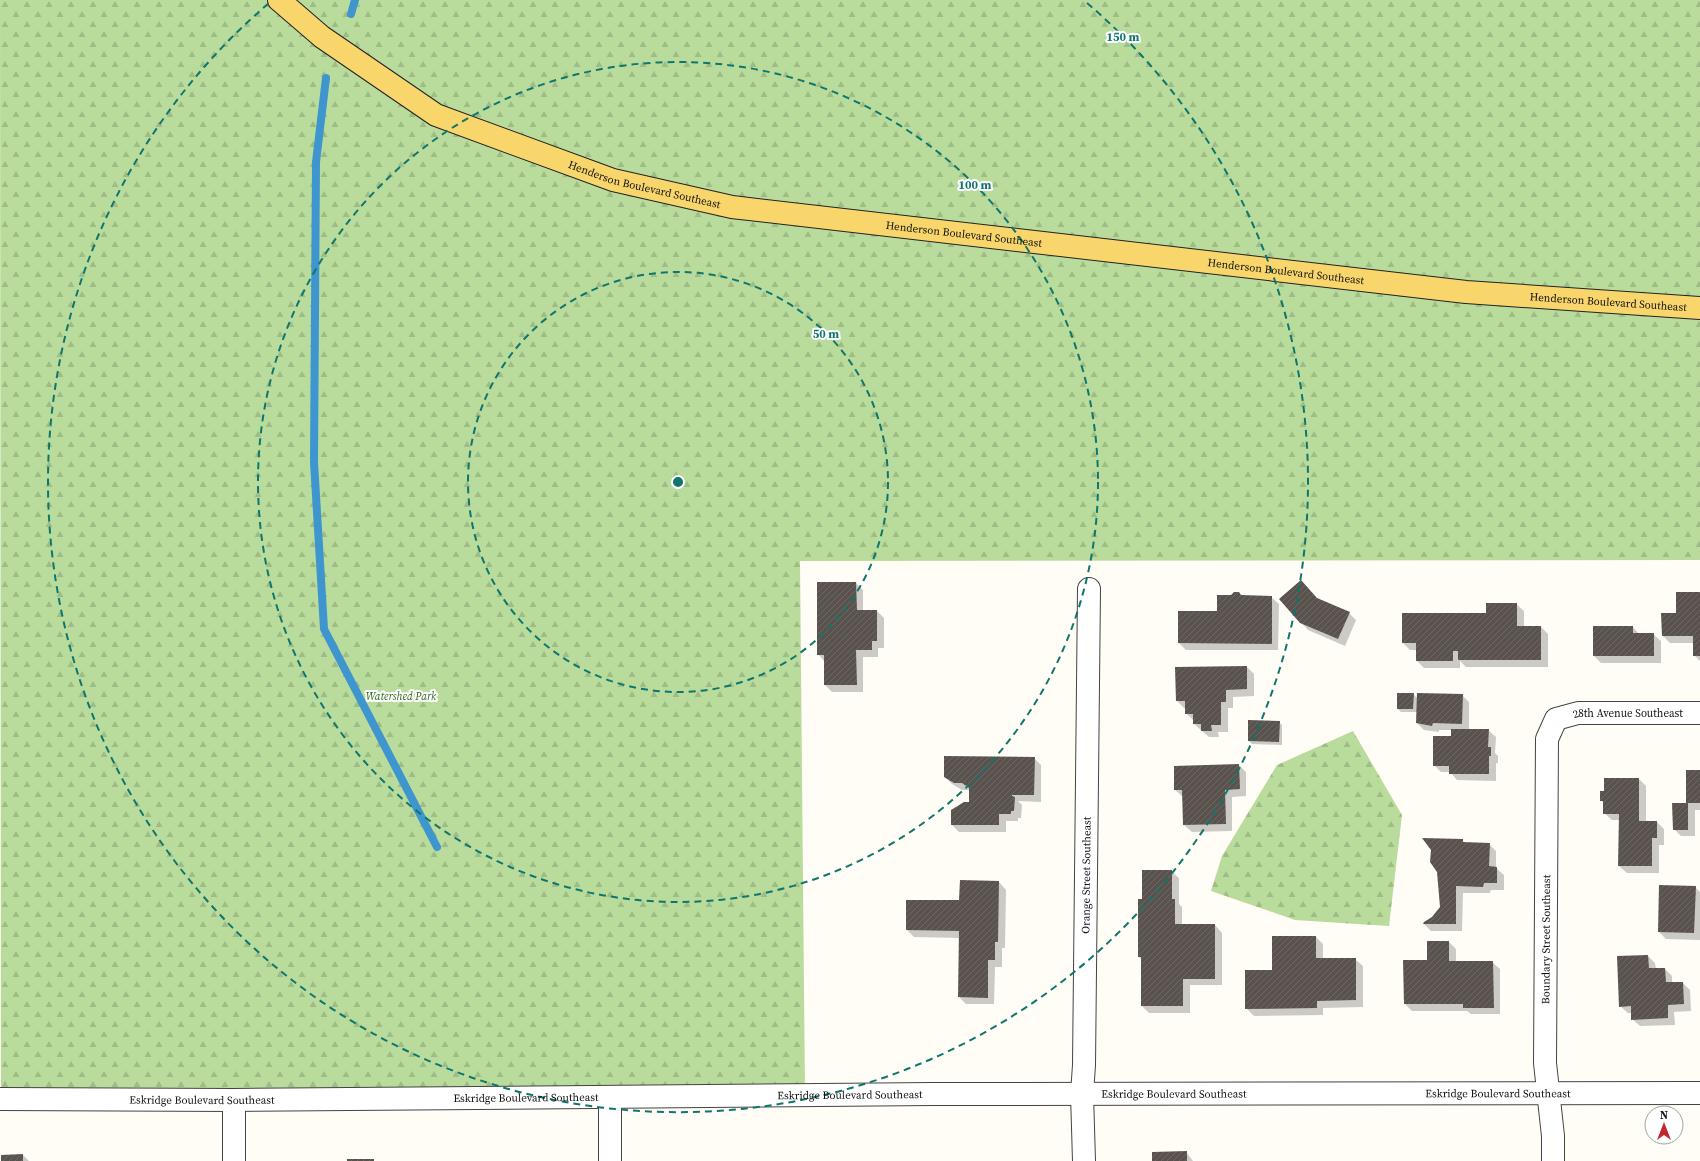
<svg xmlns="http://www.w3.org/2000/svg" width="1700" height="1161" viewBox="0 0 1700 1161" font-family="'Source Serif 4',serif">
<defs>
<pattern id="forest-firs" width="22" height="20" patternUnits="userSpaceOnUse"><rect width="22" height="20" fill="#b9dc9c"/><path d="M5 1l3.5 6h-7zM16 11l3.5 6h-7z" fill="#9ebc85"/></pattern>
<pattern id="building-hatch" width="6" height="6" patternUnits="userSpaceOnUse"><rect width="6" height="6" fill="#5a524d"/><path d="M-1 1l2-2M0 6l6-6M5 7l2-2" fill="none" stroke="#6d6662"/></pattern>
</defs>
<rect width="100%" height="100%" fill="#fffdf5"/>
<path fill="url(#forest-firs)" d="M0,0H1700V560L800,561L805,1095L1,1099Z
M1353,731L1402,815L1389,926L1295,920L1211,891L1222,856L1277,765Z"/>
<path fill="#0003" d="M856,583L863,590V611H877L884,618V648H878V657H863V692H832L825,685V662L818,654Z
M1700,593V661L1694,655V643H1670L1662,635L1677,614Z
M1242,596L1271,597L1279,604L1278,650H1186L1179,643L1218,612Z
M1318,600L1349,613L1356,620L1345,646L1308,630L1301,622Z
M1516,604L1524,611V627H1541L1548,634V667H1466L1460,661V668H1424L1417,661V650H1410L1403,643Z
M1633,627L1639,634H1653L1661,641V663H1601L1594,656Z
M1247,667L1254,674V696L1233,697V708H1228V732H1218L1219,737H1209L1194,724V721L1186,713V708H1184L1177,701Z
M1413,694L1417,698L1462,695L1469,702V730H1488L1496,737L1495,753L1498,756V763H1496V781L1457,780L1450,772H1441L1434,765L1452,737V730H1439V732L1424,730L1417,723V712H1401L1398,709Z
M1279,722L1282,725V745L1252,744L1249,741Z
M1034,758L1041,765V802L1018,801L1022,805L1021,818H1018V821H1006V832H959L952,825L970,802V790H962L952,784L945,777Z
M1239,765L1246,772V796L1232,797V831L1192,832L1184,825L1183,797L1175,790Z
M1700,771V810H1695V836H1681L1674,829L1687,804Z
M1639,779L1646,786V822H1657L1664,829V845H1659V873H1627L1619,866L1620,820H1612L1604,813V804L1601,800Z
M1462,840L1465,843L1489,844L1496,851V868L1504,875V890H1491L1490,893H1463L1462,931H1431L1424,924L1433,918L1442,907Z
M1171,871L1179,878V904L1182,907V925H1215L1222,933V985H1190V1013H1149L1142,1006V960L1139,957L1143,900Z
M999,882L1006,890L1005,948H1002V967H995L994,1004H966L959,997L960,938L914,937L907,930V901H960Z
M1695,887L1700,892V940L1666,939L1659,932Z
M1316,937L1323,944V959H1355L1363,966V1007L1323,1008V1015L1254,1016L1246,1008L1273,971Z
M1428,942H1449L1456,949V962H1492L1500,969V1014H1471L1467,1011H1412L1405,1004L1428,961Z
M1648,956L1655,963L1656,969H1665L1672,976V983H1683L1690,990L1691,1011L1674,1012L1675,1025L1640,1026L1632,1019V1013H1628L1620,1006Z
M1186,1152L1193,1161H1153Z
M23,1155L29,1161H2Z"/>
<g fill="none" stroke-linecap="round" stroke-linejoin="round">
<path stroke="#3f96cf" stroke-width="8" d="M351,14L355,0
M326,78L316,162L314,462L324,629L437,847"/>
</g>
<path fill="url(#building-hatch)" d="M1301,580L1317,598L1350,612L1338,639L1300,623L1279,599Z
M817,582H856L857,610H877V641H872V650H856L857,685H824V655H817Z
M1234,592H1239L1241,595L1272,596V644L1178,643V611H1217V595H1231Z
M1676,592H1700V656H1693V636H1662L1661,613H1676Z
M1486,603H1517V626H1541V660H1458V651H1453V661H1416V643H1402V613H1486Z
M1593,626H1633V633H1654V656H1593Z
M1247,666V689L1226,690V702H1221V725H1211L1212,731H1201V724H1193V714H1185V701H1176L1175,667Z
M1397,693H1414L1413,709H1397Z
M1417,693L1463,694L1462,724L1433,723L1432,726L1416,723Z
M1248,720L1280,721L1279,742L1248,741Z
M1451,729H1489L1488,747H1491V756H1489V774H1449V766H1433V736H1451Z
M944,756L1035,757L1034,795H1012V796L1015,797L1014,811H1011V814H999V825H951V810L964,802H969V788L962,783H954L944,777Z
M1239,764L1240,789L1225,790L1226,824L1183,825L1182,790H1174V766Z
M1686,770H1700V803H1688V830H1673L1672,803H1686Z
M1604,778H1639V821H1657V838H1652V866H1618L1619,814H1603V801H1600V791H1604Z
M1422,838L1463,839V842L1490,843L1489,866L1497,867V883H1484L1483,887L1456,886V924H1423L1424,922L1432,917L1440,907L1437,872L1430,862L1431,850Z
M1142,870H1172V899H1175V924H1215V979H1183V1006H1141V957H1138V899H1142Z
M960,880L999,881L998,942H995V960H988V998L958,997L959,931L906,930V900H959Z
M1659,885L1696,886L1694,933L1658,932Z
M1272,936H1316V958H1356V1000L1317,1001V1008L1245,1009V970H1272Z
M1427,941H1449V961H1493L1494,1008H1463V1004H1404L1403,960H1427Z
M1648,955L1649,968H1665L1666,982H1683L1684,1004L1668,1005V1018L1631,1020V1006L1619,1007L1617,956Z
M1187,1151V1161H1152V1152Z
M23,1154V1161H1V1155Z
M347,1159H374V1161H347Z"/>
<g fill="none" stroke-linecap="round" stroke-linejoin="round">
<defs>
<g id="minor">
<path d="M610,1098V1161"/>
<path id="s1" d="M0,1099L234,1100L933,1094L1700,1093"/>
<path d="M234,1100V1161"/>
<path id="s2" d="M1084,1161L1082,1094L1084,1065L1089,589"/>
<path id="s3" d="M1553,1161V1136L1545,1063L1547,739L1556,719L1578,713H1700"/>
</g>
<g id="major">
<path id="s4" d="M279,0L322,37L436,115L613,180L732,207L1466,292L1700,308"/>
</g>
</defs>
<use href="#minor" stroke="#444" stroke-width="24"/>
<use href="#major" stroke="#222" stroke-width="24"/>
<use href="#minor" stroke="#fff" stroke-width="22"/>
<use href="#major" stroke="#f9d66b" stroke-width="22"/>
</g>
<g fill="none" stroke="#0f766e" stroke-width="2" stroke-dasharray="7 5">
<circle cx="678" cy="482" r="210"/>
<circle cx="678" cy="482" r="420"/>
<path d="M1087 3A630 630 0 1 1 269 3"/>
</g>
<g text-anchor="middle" stroke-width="4" stroke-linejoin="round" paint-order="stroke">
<g font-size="11" fill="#111" stroke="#fff">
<text dy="4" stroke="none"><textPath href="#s4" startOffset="415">Henderson Boulevard Southeast</textPath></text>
<text dy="4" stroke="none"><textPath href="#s4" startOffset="739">Henderson Boulevard Southeast</textPath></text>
<text dy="4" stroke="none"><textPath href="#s4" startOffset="1063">Henderson Boulevard Southeast</textPath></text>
<text dy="4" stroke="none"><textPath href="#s4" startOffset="1387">Henderson Boulevard Southeast</textPath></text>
<text dy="4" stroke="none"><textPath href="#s3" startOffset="517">28th Avenue Southeast</textPath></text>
<text dy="4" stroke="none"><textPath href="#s2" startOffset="286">Orange Street Southeast</textPath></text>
<text dy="4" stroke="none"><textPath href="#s3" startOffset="222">Boundary Street Southeast</textPath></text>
<text dy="4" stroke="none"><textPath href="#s1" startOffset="1498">Eskridge Boulevard Southeast</textPath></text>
<text dy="4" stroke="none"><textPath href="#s1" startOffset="1174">Eskridge Boulevard Southeast</textPath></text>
<text dy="4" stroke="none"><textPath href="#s1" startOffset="850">Eskridge Boulevard Southeast</textPath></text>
<text dy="4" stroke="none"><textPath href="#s1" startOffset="526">Eskridge Boulevard Southeast</textPath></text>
<text dy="4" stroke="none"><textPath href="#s1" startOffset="202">Eskridge Boulevard Southeast</textPath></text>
</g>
<g font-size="11" font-style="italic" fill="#2f6b1f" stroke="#fff">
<text x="401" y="700">Watershed Park</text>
</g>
</g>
<circle cx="678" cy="482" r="6" fill="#0f766e" stroke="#fff" stroke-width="2"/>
<g font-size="12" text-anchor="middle" font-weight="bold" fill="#0f766e" stroke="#fff" stroke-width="4" stroke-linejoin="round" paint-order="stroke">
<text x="1123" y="41">150 m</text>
<text x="975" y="189">100 m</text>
<text x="826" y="338">50 m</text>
</g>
<g transform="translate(1664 1125)"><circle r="19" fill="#ffffff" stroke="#a0a0a0"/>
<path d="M0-3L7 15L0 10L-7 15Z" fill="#c4262e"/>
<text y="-6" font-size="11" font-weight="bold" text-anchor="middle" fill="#111111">N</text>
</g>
</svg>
